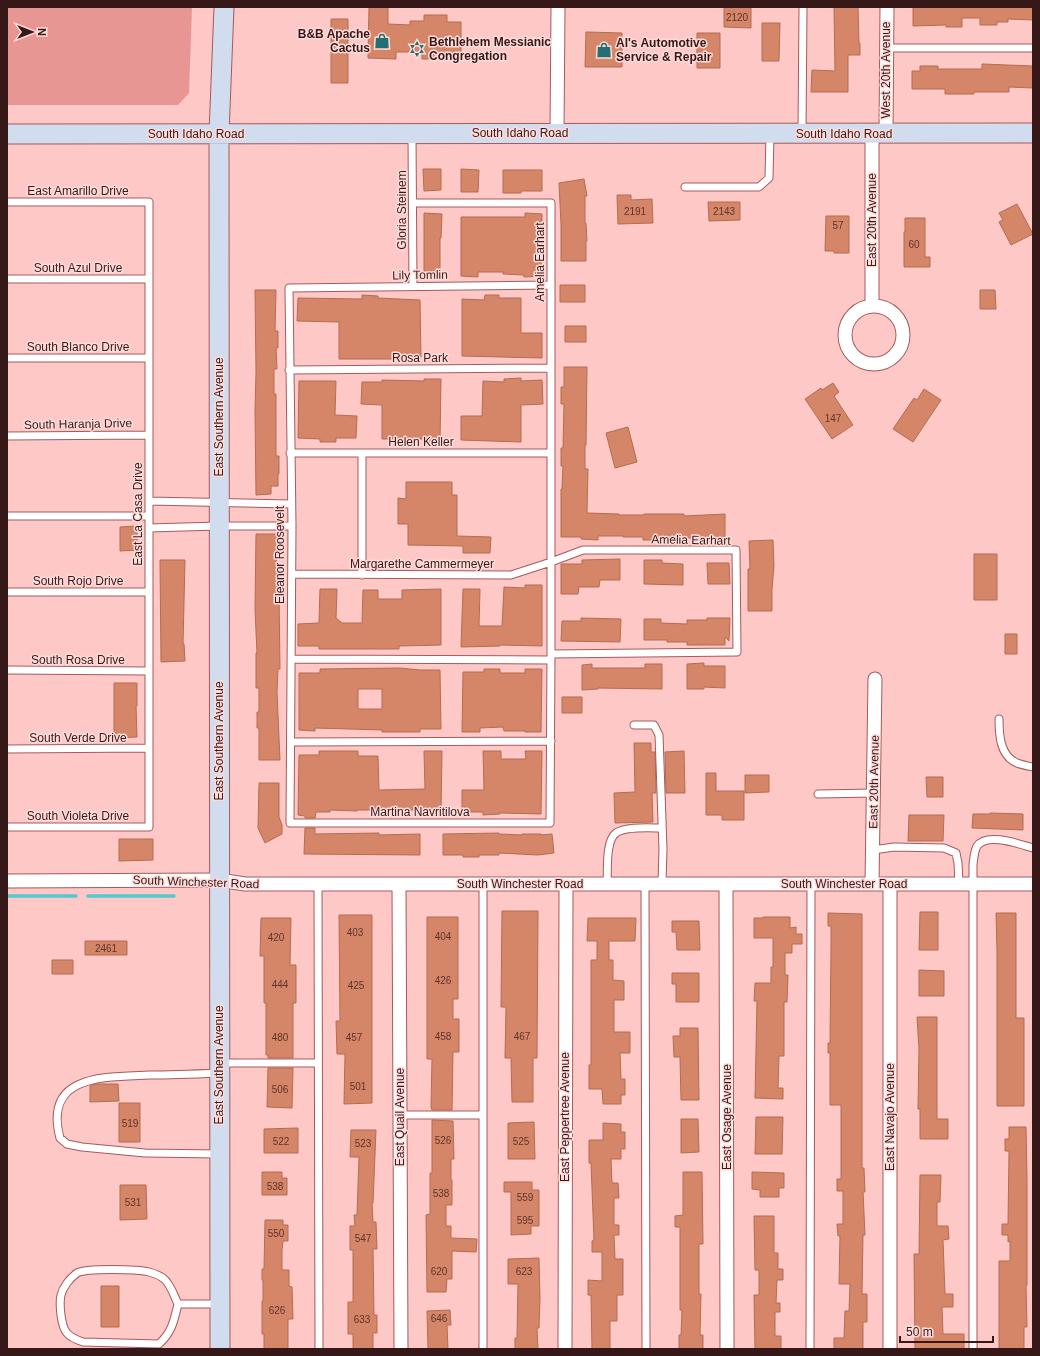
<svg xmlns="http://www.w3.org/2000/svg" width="1040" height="1356" viewBox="0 0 1040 1356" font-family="Arial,sans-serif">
<rect width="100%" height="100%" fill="#fdc8c6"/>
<path fill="#e89694" d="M7,7H192L189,93L178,105H7Z"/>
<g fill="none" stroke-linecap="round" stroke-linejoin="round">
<path stroke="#50c9d0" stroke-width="3.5" d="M7,896H76
M88,896H174"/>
</g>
<path fill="#d58668" stroke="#b46c51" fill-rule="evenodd" d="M369,7H388V24L410,25V21H424V15H447V22H461V53H452V59H422V52H396V59L368,58Z
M724,7H751V28L724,27Z
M838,7H858L859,43H860V55H848V92H811L812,70L835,71L834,8Z
M913,7H1033V20L1008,19V22H997V25H980V18H962V27H946V25L913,26Z
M331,19H348V83H331Z
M762,23H780L779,61H762Z
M586,32L622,33V67H585Z
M697,33H720V68H697Z
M982,64L1033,66V88L1009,87V92H974V94H945V89H912V71H920V66H938V69H982Z
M423,169H441V190L424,191Z
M461,169L479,170L478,192H461Z
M503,170H542V191H521V193H503Z
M584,179L587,196H585V223H586L587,241H586V261H561V224L559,183Z
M617,195H631V200L652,199L653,223L618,224Z
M708,202H740V220L709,221Z
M1017,204L1033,234L1011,245L999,222L1003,220L999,213Z
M424,213L442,214L441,238H440V276H424Z
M525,213L542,214L541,276L524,277V275L503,274V272H478V277L461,276V217H525Z
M826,216H849V253H834V251H825Z
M905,218H925V257H930V267H904V232H905Z
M560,285H585V302H560Z
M255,290H276L275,331H278V348H276L277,369H274V394H276V456H279V474H278V486H271V494L256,495L255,411L256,372Z
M980,290H995L996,309H980Z
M362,295L378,296V298L420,300L421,357L399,358V359H339V322L297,321L298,298L362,299Z
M485,295H499V298H521V333H542V358L462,356V299L484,300Z
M565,326H586V342H565Z
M564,367H587L586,445H585V469H588L587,513L619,514V515H644V514H684V516L725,514V538H662V540H643V537H623V536H598V540L581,539V537H561V489H562L563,466H561V448H563L564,404H561V387H564Z
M521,378V381L542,380L543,404L521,405V442L461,440V416H482L483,381L504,382V379Z
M424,379H441L440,441H423L424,439H382V405L361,404L362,382H382V380L424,381Z
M299,381H336L335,415L357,416L356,438H336V442H320V439L298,438Z
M833,383L839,392L834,396L853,425L832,439L805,399L821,388L822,390Z
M924,389L941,400L913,442L893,429L914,398L917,400Z
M628,427L637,462L615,468L606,433Z
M406,482H452V495H457V536L491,537L490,553H463V546L408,545V524H398V498L406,499Z
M137,526V550L120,551V527Z
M256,534H278V550H276L277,594H279L280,669H278L277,692L280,760H259V728H257V712H259V688H256V653H257L255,609Z
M773,540L774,566L772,589V611H748V569H750L749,541Z
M974,554H997V600H974Z
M620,559V580H600L599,587H579L578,594H561V564H582V560Z
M160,560H185L183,644H184L185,661L161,662Z
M644,560H662V563L683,564V585L644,584Z
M707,563H729L730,584H708Z
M525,585H542V646L500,645V646L461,647L463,589H480L479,626H502L504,587L525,588Z
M320,589H337L336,618L342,623H362L363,590H378V599H402V590L441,589V645L399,646V649H319V646H298V624L319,623Z
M581,618L621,619L620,642L561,641L562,621H581Z
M707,618H730L729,641L725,637V645H687V642H667V640H644V619H661V623L687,624V620H707Z
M1005,634H1017V654H1005Z
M704,663V666H725V688L704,687V689H687V664Z
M592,664V668H645V664H662V689L598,688V689L582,690V665Z
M400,668L420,670H440L441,729H420V732H382V730L315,728V731L299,730V673H320V669ZM358,689H382V709H358Z
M484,669H500V673H525V669H542L541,732H525V731H504L503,727L480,728V732H462L463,672H484Z
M114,683H137V706H136L137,737L114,738Z
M562,697H582V713H562Z
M634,743H651V752H655L656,793H652L653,822L615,823L614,793L635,792Z
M319,751H358V756H378L379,790L425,789L424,751H442L441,812H424V810H357V811L330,810V812H316L315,818H305V816L298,815L299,755H319Z
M483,751H501V759H526L525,751H542L541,814L500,813V814L483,815V812H462V790H483L484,789Z
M684,751L685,793H666L665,752Z
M706,773H716V791H744V820H722V815H706Z
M745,775H769V792L745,793Z
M926,777H943V797H927Z
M259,783H279V817L282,825V834L265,843L258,828Z
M990,813L1023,814V830L972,828L973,814H990Z
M909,815H944L943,841H908Z
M305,828H315V834L379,833V835L420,834V855L304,854Z
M499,833V834L522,835V834H541V835L552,834L554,853L538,855L499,853V855H479V857H463V855H443V834Z
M119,839H153V860L119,861Z
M502,911H538L537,1058H533V1102H512L511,1058H505L506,1007H501Z
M920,912H938V950H919Z
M828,913L862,914V1168H864L865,1192H863L865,1235H863L862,1294H867V1322H863V1349H834V1338H844L845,1311H849L850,1284H839L840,1236H838L837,1224H843V1191H837V1179H841V1105H830V1053H828V1043H830L831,948V926H828Z
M996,913H1016V1018H1024V1106H997V951Z
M339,915H372V1103L344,1104L345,1054H337L336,1021H340Z
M427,917H458V999H453V1019H459V1052H453L452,1110H432L431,1107L432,1059H427Z
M763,917H790V928L796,927V934H802V944H792V953H785V975H788L787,1002H784V1056H779L778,1088H783V1099L755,1098L757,1001H754L755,983H771V967H773V938H754V918H763Z
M261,918H291L290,965H296V1003H293V1058H268V1055H266V1003H264V956H260Z
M588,918H636L635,941H609V960H613V980L624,981V1000H614V1032H630V1053H620L621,1079H625V1095H621V1104H603L602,1089H589V1065H591V960H597V941H587Z
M672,921H699L700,950H677L676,932H672Z
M85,941H127V955H85Z
M52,960H73V974H52Z
M919,970L944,971V996H919Z
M672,973H699V1002H676V984H672Z
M917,1017H937V1119H948V1139H920V1109H918L919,1049Z
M680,1028H698L699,1100H681L680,1057H674L673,1036H680Z
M268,1068H293L292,1108L267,1107Z
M96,1084H118L119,1101L90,1102V1086Z
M119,1103H140V1142H119Z
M756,1117H783L782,1154H755Z
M681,1119H698L699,1152L681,1153Z
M432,1120L453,1121L454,1159H451V1180H452V1205H446V1226H451V1238L477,1239L476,1252L452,1251V1279H447L446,1292H427L426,1215L430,1214V1173H432Z
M534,1122L535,1159H508V1123Z
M603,1123L621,1124V1132H625V1149H621V1159H611L612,1183H618L619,1198H614V1225H619V1235H614L615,1259H623V1295H617V1321H610V1349H592L591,1295H588V1280L602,1281V1252H592V1241L594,1240L591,1163H589V1140H603Z
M1009,1127H1026L1027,1180V1285L1026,1286L1027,1327H1024V1349H999V1261H1010V1241L1008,1242V1235H1002V1224H1008L1009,1151H1005V1139H1009Z
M298,1128V1153H264V1129Z
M351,1130H376L373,1203H372L373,1222H376L377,1249H373L374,1315H377V1333H373V1349H353V1334H348V1302H353V1250H350V1226H355L354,1215H357L359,1157H350Z
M262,1172H282V1178H287V1195H262Z
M683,1172H702L703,1244H699V1294H701L700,1335H703V1349H679V1335H681L682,1310H680V1227H675V1216L683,1215Z
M752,1172L784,1173V1188H779V1197H760V1190L752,1189Z
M920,1175H941L940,1202H937V1226H948L949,1239L943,1240L945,1294H953V1307H942L943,1334H964V1349H915L914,1254H919Z
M504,1182H532V1190H539V1226H531V1234L511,1235V1192H504Z
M120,1185H146L147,1219L120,1220Z
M754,1216H774V1253H778V1269H783V1280H777L776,1303H780V1312H775V1336H781V1349H755L754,1295H759V1270H755Z
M265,1220H283V1225H288V1241H283L282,1250V1270H289V1286L292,1287L293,1319H288V1349H264V1334H262V1301H263V1280H262V1269H264Z
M539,1258L540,1299L539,1328H537L538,1349H515V1338H517L518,1284H508V1259Z
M101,1286H119V1327H101Z
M450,1310L451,1325H447L448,1349H428L427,1311Z"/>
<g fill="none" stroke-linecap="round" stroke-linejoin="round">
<defs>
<path id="lane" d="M886,48H1033
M802,133L803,7
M412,135L413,286
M685,187H759L769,178L770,134
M7,202H149V827H7
M413,203H551V562L583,550H736L737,652L551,654L550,823H290L292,526L289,288L551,285
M7,279H149
M7,358H149
M289,370L551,368
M7,436L149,435
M290,453H551
M149,501L291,504
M7,516H149
M149,528L219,526H292
M292,574L511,575L551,562V654
M362,575V453
M7,592H149
M291,659L551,660
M7,670L149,671
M999,719C999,735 1000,756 1017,763C1022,765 1028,766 1033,767
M634,725H654L659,735L663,849L662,884
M291,742L551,741
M7,749L149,748
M818,794L874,793
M873,850L894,847L944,848L956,853L958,863L959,884
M318,884L319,1349
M607,884C608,872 605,841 616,833C625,826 651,828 662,828
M645,884L646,1349
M220,1063H318
M219,1073C196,1074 172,1075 149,1075C105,1077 43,1074 60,1138L67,1144L82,1147L145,1153L219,1154
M400,1115H483
M178,1304C174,1321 172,1332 159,1344L83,1342C77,1340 71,1338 67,1333C61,1327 59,1304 61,1295C63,1287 70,1278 77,1273C86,1268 137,1269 149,1272C153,1273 160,1276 163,1278C171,1284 174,1296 178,1304H219
M483,1349V884
M810,1349L811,884
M973,1349V864C974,858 974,852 977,846C987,832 1019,844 1033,848"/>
<path id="street" d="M557,133L558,7
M872,134V306
M886,134L887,7
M845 335a29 29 0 1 1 58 0a29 29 0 1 1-58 0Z
M7,881L219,880L245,884H1033
M399,884L401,1349
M726,884L727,1349
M872,884L875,679
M890,884V1349
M565,1349L566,884"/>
<path id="secondary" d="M7,134L1033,133
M220,1349L219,134L224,7"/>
</defs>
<use href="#lane" stroke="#a65a5a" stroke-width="9"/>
<use href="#street" stroke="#a65a5a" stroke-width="15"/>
<use href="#secondary" stroke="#a65a5a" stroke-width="21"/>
<use href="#lane" stroke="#fff" stroke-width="7"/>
<use href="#street" stroke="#fff" stroke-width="13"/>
<use href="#secondary" stroke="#d1dcef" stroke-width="19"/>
</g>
<defs>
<symbol id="shop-bare" viewBox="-9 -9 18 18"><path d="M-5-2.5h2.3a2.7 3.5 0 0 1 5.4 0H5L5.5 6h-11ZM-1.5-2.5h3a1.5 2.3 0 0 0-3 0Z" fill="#246f74" stroke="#fedbd9" stroke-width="2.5" paint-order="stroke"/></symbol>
<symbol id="synagogue-bare" viewBox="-9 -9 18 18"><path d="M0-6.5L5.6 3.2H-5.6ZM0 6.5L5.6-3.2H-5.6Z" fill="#246f74" stroke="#fedbd9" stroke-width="2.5" paint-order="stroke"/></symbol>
</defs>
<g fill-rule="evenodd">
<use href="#shop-bare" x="371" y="30" width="22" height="22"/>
<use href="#synagogue-bare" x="406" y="38" width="22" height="22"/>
<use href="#shop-bare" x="593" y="39" width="22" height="22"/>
</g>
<g text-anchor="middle" stroke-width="3" stroke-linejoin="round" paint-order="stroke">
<g font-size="10" fill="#5e342c">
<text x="737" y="21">2120</text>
<text x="635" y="215">2191</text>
<text x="724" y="215">2143</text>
<text x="838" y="229">57</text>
<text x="914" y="248">60</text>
<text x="833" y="422">147</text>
<text x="355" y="936">403</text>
<text x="443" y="940">404</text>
<text x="276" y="941">420</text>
<text x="106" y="952">2461</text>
<text x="443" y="984">426</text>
<text x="280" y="988">444</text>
<text x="356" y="989">425</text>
<text x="443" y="1040">458</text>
<text x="522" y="1040">467</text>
<text x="280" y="1041">480</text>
<text x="354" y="1041">457</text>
<text x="358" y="1090">501</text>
<text x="280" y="1093">506</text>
<text x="130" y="1127">519</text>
<text x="443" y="1144">526</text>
<text x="281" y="1145">522</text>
<text x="521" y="1145">525</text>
<text x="363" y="1147">523</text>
<text x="275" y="1190">538</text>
<text x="441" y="1197">538</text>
<text x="525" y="1201">559</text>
<text x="133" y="1206">531</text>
<text x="525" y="1224">595</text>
<text x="276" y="1237">550</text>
<text x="363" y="1242">547</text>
<text x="439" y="1275">620</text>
<text x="524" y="1275">623</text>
<text x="277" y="1314">626</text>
<text x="439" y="1322">646</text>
<text x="362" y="1323">633</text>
</g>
<g font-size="12" font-weight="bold" fill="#371818" stroke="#fedbd9" text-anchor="start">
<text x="370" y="38" text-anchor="end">B&amp;B Apache<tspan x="370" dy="14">Cactus</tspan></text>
<text x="429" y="46">Bethlehem Messianic<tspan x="429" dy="14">Congregation</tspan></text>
<text x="616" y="47">Al's Automotive<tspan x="616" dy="14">Service &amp; Repair</tspan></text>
</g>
<g font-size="12" fill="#371818" stroke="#fedbd9">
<text transform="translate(886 70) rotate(-90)" y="4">West 20th Avenue</text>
<text x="520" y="137">South Idaho Road</text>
<text x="196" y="138">South Idaho Road</text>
<text x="844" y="138">South Idaho Road</text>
<text x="78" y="195">East Amarillo Drive</text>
<text transform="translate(402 210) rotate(-90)" y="4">Gloria Steinem</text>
<text transform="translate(872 220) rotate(-90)" y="4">East 20th Avenue</text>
<text transform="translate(540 262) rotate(-90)" y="4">Amelia Earhart</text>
<text x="78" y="272">South Azul Drive</text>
<text transform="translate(420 275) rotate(-1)" y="4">Lily Tomlin</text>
<text x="78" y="351">South Blanco Drive</text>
<text x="420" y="362">Rosa Park</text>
<text transform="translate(219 417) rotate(-90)" y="4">East Southern Avenue</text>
<text transform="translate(78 424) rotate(-1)" y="4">South Haranja Drive</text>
<text x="421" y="446">Helen Keller</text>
<text transform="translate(138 514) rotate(-90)" y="4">East La Casa Drive</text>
<text transform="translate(691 540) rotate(1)" y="4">Amelia Earhart</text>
<text transform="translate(280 555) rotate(-90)" y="4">Eleanor Roosevelt</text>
<text x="422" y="568">Margarethe Cammermeyer</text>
<text x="78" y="585">South Rojo Drive</text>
<text x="78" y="664">South Rosa Drive</text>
<text x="78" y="742">South Verde Drive</text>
<text transform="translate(219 741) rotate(-90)" y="4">East Southern Avenue</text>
<text transform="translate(874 782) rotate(-89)" y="4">East 20th Avenue</text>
<text x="420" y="816">Martina Navritilova</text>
<text x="78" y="820">South Violeta Drive</text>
<text transform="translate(196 882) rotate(2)" y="4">South Winchester Road</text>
<text x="520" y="888">South Winchester Road</text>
<text x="844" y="888">South Winchester Road</text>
<text transform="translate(219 1065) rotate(-90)" y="4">East Southern Avenue</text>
<text transform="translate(400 1117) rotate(-90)" y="4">East Quail Avenue</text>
<text transform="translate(565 1117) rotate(-90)" y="4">East Peppertree Avenue</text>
<text transform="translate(727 1117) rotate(-90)" y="4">East Osage Avenue</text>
<text transform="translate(890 1117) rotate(-90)" y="4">East Navajo Avenue</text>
</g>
</g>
<rect width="1040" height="1356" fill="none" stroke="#371818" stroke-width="16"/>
<g transform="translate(32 32) rotate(90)" stroke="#fedbd9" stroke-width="3" paint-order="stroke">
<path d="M0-3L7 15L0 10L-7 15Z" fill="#371818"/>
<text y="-6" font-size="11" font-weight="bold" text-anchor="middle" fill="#371818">N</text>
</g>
<path d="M900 1336v6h93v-6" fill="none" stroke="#371818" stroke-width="2"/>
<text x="906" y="1336" font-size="12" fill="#371818" stroke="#fedbd9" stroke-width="3" paint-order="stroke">50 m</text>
</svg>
